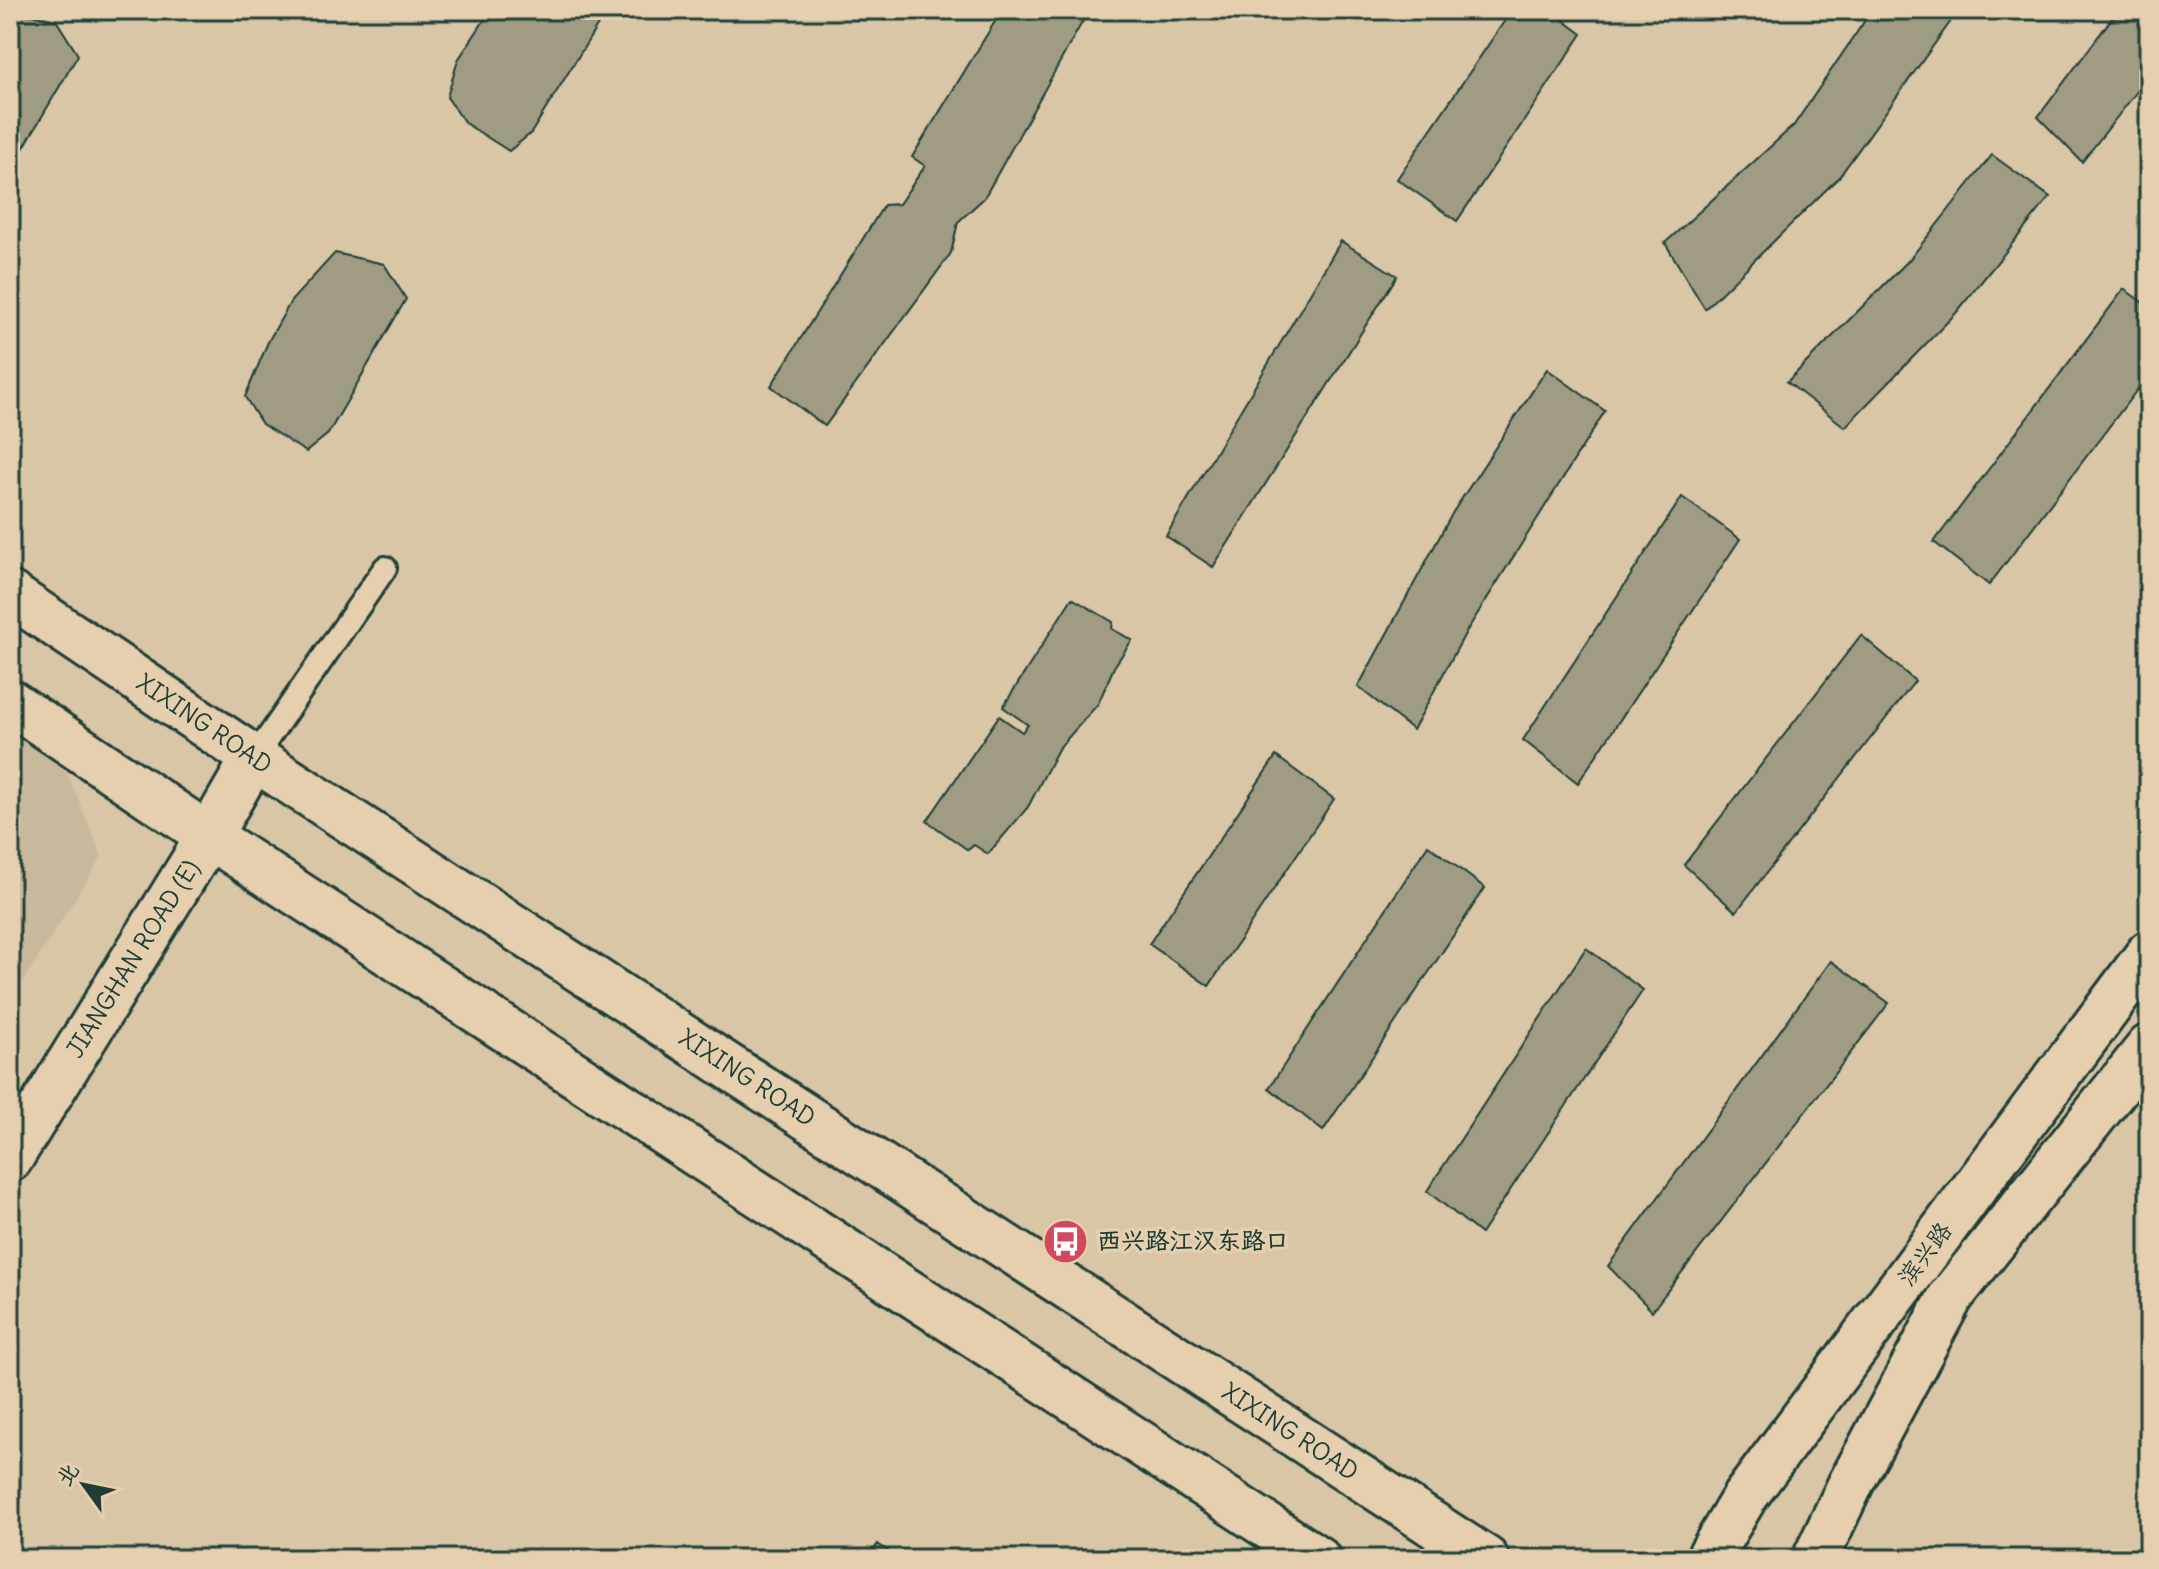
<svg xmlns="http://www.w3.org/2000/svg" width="2159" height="1569" viewBox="0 0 2159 1569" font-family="Delius,'LXGW WenKai TC',sans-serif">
<rect width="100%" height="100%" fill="#d9c6a7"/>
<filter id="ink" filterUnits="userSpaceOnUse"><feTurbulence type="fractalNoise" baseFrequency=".0125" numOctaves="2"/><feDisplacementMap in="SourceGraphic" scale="16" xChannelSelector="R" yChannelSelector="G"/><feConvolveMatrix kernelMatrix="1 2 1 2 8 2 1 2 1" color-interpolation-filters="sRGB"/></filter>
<g filter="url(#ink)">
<path fill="#c8b99c" d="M10,725L62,760L102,856L10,1002Z"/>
<path fill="#9f9c83" stroke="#1f3d34" stroke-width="2" d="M10,10L56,20L78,55L10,171Z
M491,10H607L531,133L509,151L465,123L447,97L458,60Z
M1002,10H1089L984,198L958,222L951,253L825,426L771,386L884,205L899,204L925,166L912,157Z
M1512,10H1550L1582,34L1457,221L1397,179Z
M1872,10H1936L1951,21L1839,177L1705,309L1665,243L1794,125Z
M2118,10H2149V76L2082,162L2038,117Z
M1992,155L2050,197L1956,313L1845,427L1787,382L1909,260Z
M1341,241L1397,276L1213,567L1166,536Z
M335,253L384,264L406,299L328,434L306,452L262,424L245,397L268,342L291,301Z
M2124,289L2149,307V374L1989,585L1934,542Z
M1547,369L1605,411L1466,632L1413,730L1358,687L1453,512Z
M1682,497L1740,539L1578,783L1523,740Z
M1072,598L1113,622L1112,629L1132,640L1114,667L1098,704L1058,749L1028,807L988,854L974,845L968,850L927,821L999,716L1022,732L1028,725L1003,707Z
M1861,635L1915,681L1736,912L1684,865Z
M1276,756L1334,799L1209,986L1149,944Z
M1428,845L1485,888L1323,1131L1269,1088Z
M1586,948L1643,990L1481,1234L1427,1191Z
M1831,961L1889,1003L1652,1311L1608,1266Z
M878,1544L899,1559H867Z"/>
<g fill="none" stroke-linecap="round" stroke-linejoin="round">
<defs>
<path id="lane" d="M254,758L385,568"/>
<path id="secondary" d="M10,594L254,758L1486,1559
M10,702L209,836L1318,1559
M10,1159L209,836L254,758"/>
<path id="primary" d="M1708,1559L1744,1498L2149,953
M1815,1559L1851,1483L1951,1296L2149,1047"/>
</defs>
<use href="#lane" stroke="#1f3d34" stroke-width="28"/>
<use href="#secondary" stroke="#1f3d34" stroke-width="50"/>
<use href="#primary" stroke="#1f3d34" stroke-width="50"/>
<use href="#lane" stroke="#e5cfae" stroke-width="22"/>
<use href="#secondary" stroke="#e5cfae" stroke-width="44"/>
<use href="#primary" stroke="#e5cfae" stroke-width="44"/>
</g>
</g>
<defs>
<symbol id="bus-disc" viewBox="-11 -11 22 22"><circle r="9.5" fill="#d1495b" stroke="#e5cfae"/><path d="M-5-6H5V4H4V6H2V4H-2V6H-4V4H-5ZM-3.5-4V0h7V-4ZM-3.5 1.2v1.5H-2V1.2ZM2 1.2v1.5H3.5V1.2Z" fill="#fff"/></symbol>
</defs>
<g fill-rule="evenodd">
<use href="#bus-disc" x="1040" y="1216" width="51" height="51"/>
</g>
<g text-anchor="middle" stroke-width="7" stroke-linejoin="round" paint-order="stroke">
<g font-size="24" fill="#1f3d34" stroke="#e5cfae">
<text transform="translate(204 724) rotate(34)" y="8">XIXING ROAD</text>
<text transform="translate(133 959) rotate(-58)" y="8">JIANGHAN ROAD (E)</text>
<text transform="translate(747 1078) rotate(33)" y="8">XIXING ROAD</text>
<text transform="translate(1925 1254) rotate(-53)" y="8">滨兴路</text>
<text transform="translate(1290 1432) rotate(33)" y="8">XIXING ROAD</text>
</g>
<g font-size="24" font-weight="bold" fill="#1f3d34" stroke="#e5cfae" text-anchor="start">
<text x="1097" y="1249">西兴路江汉东路口</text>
</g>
</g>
<rect width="2159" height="1569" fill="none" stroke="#e5cfae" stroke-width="40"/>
<rect x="20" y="20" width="2119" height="1529" fill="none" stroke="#1f3d34" stroke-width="3" filter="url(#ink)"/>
<g transform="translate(84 1485) rotate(303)" stroke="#e5cfae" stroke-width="6" paint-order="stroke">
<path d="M0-6L14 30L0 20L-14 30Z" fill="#1f3d34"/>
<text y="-12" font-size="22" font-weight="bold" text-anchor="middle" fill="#1f3d34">北</text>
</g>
</svg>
